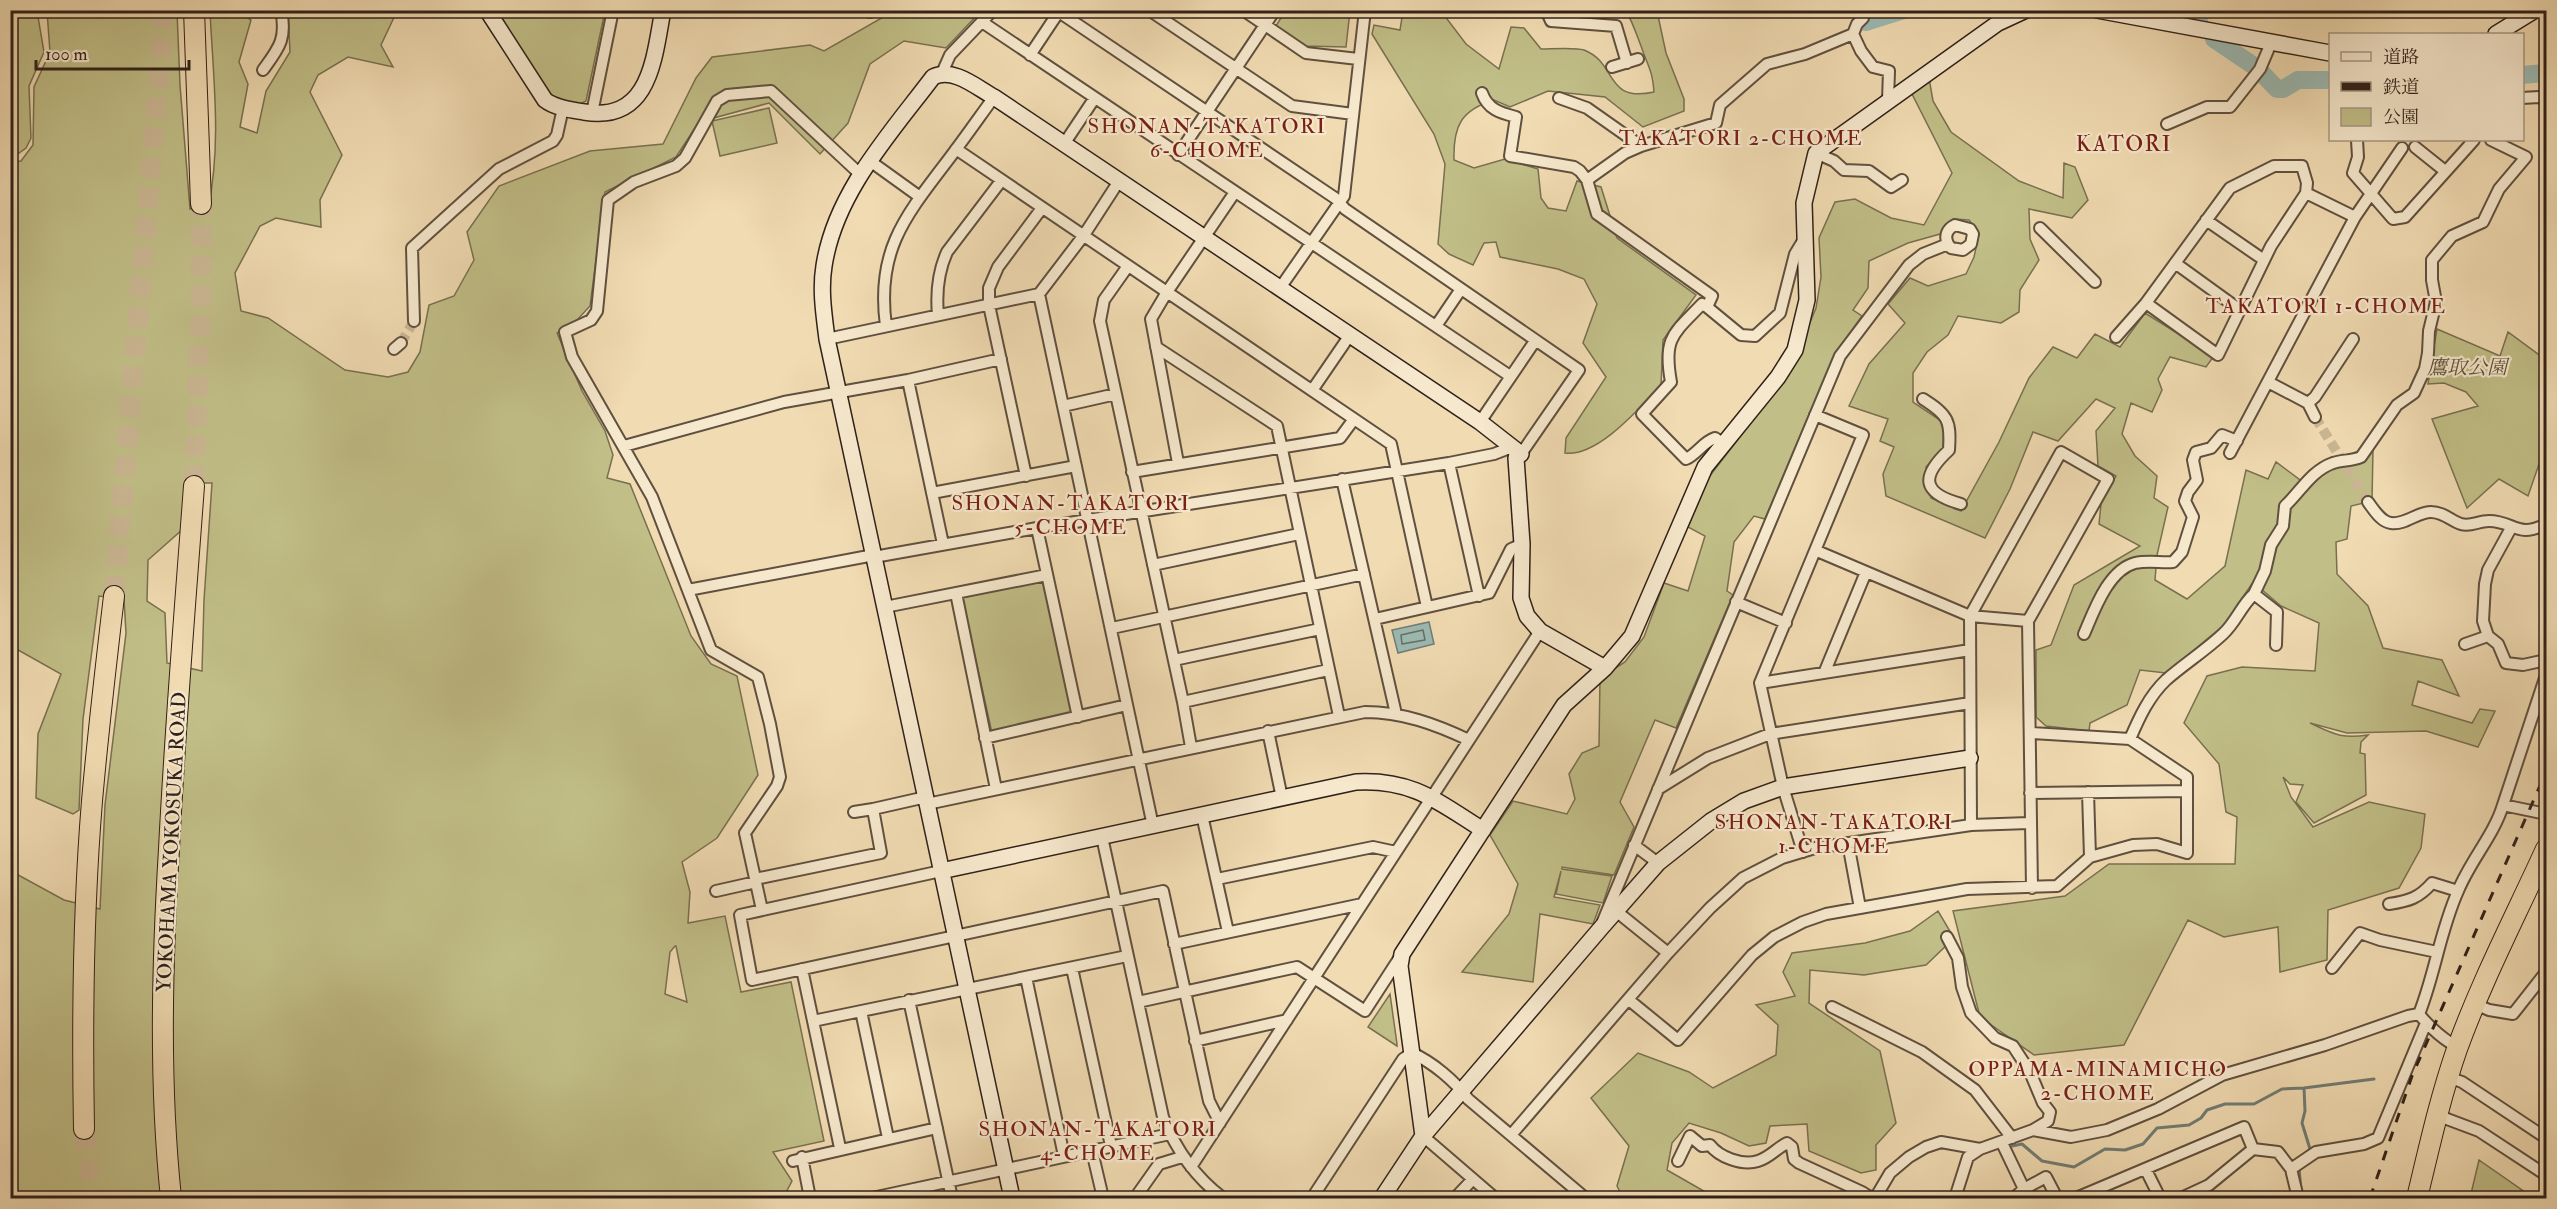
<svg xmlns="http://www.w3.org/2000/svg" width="2557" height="1209" viewBox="0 0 2557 1209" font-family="'IM FELL Double Pica','Noto Serif JP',serif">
<rect width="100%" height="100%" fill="#f1dbb2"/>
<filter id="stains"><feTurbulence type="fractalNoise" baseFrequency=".00333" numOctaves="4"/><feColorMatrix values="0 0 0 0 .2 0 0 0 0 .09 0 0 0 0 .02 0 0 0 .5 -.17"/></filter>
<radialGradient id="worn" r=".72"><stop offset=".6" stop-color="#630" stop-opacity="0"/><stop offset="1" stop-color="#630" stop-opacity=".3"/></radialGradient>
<path fill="#c1be87" stroke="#787050" stroke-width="1.5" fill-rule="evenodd" d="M11,10L37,11L44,52L29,86L31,138L26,148L15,156L10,155Z
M938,10L981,11L946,48L904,41L870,64L848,123L820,154L769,103L699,122L676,157L605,192L590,306L578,319L557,333L582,391L605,431L613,455L607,478L630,484L691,636L711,664L737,676L758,775L717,838L682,862L690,892L688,923L725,916L741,992L791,982L824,1141L773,1152L792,1181L783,1198H11V871L64,900L100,909L105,805L126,633L124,599L99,596L83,719L79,810L73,814L36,798L38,734L61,674L11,646L10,162L21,161L33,145L34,87L50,52L47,11H177L180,85L190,209L208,208C222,144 213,76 210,11H237L251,20L239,62L248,84L240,127L257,133L266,91L290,52L288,11H397L381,45L393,67L348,57L318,75L310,92L342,155L320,200L321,227L276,218L260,226L235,273L241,311L268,318L345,370L388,377L408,372L420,352L429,305L454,296L474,260L467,232L499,186L590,151L663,144L696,78L712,57L810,45L824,51L885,16H931ZM192,483H212L204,600L202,671L167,663L165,613L147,601L148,560L184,528ZM675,946H676L687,1002L665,994L670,952Z
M496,11H605L586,101L580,104L559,100L546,91Z
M1285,11H1350L1346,47L1304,46L1276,26Z
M1403,11H1441L1466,44L1499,69L1511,27L1524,28L1541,49C1551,49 1575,47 1584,50C1618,63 1604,103 1654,92C1652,68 1648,67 1641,46C1636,33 1633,23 1626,11H1657L1666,53L1684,99V111L1643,127L1605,97L1548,91L1510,107L1494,100C1461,110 1453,126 1454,160L1474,168L1505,159L1538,169L1541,198L1548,208L1566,211L1577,181L1601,187L1617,238L1696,295L1663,340L1661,386C1639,408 1598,457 1565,453L1566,438L1606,377L1583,343L1597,304L1584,279L1558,269L1500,257L1496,242L1484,243L1473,265L1449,254L1438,244L1445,164L1434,134L1372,34L1374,25L1400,30Z
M1929,78L1933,101L1951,132L2019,181L2063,198L2064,163L2075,167L2088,200L2072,218L2029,209L2030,239L2039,260L2020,290L2019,312L2001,323L1958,316L1948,335L1927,352L1913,373V402L1944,423L1943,450L1926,467L1931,498L1961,511L1999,442L2029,378L2053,347L2077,358L2095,334L2120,347L2145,313L2214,356L2206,367L2170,357L2158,379L2162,390L2152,412L2131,403L2122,434L2135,456L2157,476L2154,498L2168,507L2157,555L2155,580L2187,599L2225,566L2246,470L2268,479L2276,462L2303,482L2333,467L2354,463L2373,449L2372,501L2351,506L2347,539L2336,542L2337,574L2368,606L2383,648L2442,660L2459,696L2418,681L2412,705L2472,723L2480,709L2495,711L2478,747L2426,731L2347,733L2310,723C2334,734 2341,739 2368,735L2361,742L2360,753L2365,754L2366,795L2314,823L2296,802L2303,785L2290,784L2283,777L2291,797L2313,827L2369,802L2425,814L2421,848L2399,888L2328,910L2327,960L2280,972L2278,927L2224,937L2188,920L2124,1045L2034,1055L1980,1017L1953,911L2065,896L2109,864H2235L2237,817L2226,812L2219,764L2184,723L2207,676L2242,667L2315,671L2319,623L2281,606L2253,582L2224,625L2166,673L2140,670L2127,705L2090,723L2089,731L2046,726L2036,717V650L2051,645L2074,585L2140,546L2099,524L2101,504L2116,476L2098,466L2096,431L2115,408L2096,399L2058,441L2033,432L2010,489L1985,538L1886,496L1883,474L1894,447L1880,441L1888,419L1849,406L1869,364L1905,323L1888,304L1910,278L1928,286L1966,274L1974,257L1979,234L1969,220L1953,219L1944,227L1940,234L1908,243L1869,261L1868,288L1853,310L1862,316L1837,351L1765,519L1754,516L1734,542L1727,591L1733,595L1676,728L1655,720L1620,802L1634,827L1614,875L1562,867V869L1612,876L1603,903L1556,894L1561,871L1554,897L1600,905L1593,924L1540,914L1533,982L1462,972L1509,914L1518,884L1490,835L1513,801L1567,814L1575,799L1569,774L1582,753L1599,746L1600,678L1625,662L1644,637L1664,583L1688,591L1705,536L1688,527L1709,477L1789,373L1816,308L1821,277L1819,238L1835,202L1855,199L1891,218L1924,225L1952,173L1910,90Z
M769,108L777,143L720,156L712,121Z
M2437,329L2500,356L2508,332L2546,360V444L2528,496L2499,479L2467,508L2432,419L2478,406L2466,392L2444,383L2428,384Z
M1044,579L1072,712L992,733L962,598Z
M1938,911L1954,938L1926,965L1864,975L1810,970L1809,1003L1880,1051L1896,1123L1876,1145V1170L1861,1173L1809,1151L1807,1124L1770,1126L1766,1143L1749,1146L1721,1133L1689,1123L1672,1143L1667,1170L1716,1198H1623L1617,1186L1629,1146L1591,1098L1638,1053L1689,1072L1713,1088L1776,1055L1778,1025L1756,1005L1795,996L1783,972L1792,953L1865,943L1910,931Z
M1390,994L1397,1044V1046L1368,1027Z
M2479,1160L2528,1194L2536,1198H2470Z"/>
<path fill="#9cbab3" stroke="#717d75" stroke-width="1.5" d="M1429,622L1434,644L1398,653L1392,630Z"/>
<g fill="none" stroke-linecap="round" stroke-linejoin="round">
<path stroke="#666e66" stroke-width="1.5" d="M1423,630L1425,640L1402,644L1401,635Z"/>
<path stroke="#717d75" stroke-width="3" d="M2304,1088L2305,1111L2302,1123L2310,1149L2307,1152
M2012,1146L2022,1144L2042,1161L2074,1167L2105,1149L2125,1150L2143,1144L2157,1128L2189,1125L2201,1118L2207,1110L2225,1104H2254L2282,1089L2304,1088L2374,1079
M2299,1168L2301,1191"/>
<path stroke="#9cbab3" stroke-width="18" d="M2195,10L2199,21
M1866,22L1904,10
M2214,39L2257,68L2277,89H2283L2298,80H2330
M2522,75L2546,73"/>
<path stroke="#cab693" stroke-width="10" stroke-dasharray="10 5" stroke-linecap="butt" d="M401,343L414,321
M2315,417L2368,502"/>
<path stroke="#cab693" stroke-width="20" stroke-dasharray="20 10" stroke-linecap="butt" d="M194,486L201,300V204
M114,596L164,10
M84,1129L92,1198"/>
<defs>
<path id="street" d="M1149,10L1292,106L1353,114
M1243,10L1306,53L1358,59
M1546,10L1551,21L1616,26L1627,63
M870,12V10
M1059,12L1335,198L1345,209L1579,370L1521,454
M1863,18L1857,24L1853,34L1861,51L1873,67L1889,71L1888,100
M982,22L1510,376
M1030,55L1060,10
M1612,67L1638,59
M263,70C279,48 287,39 281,10
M942,73L950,55L993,10
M1482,93C1488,110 1501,113 1516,117L1510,156L1574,167L1580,171L1587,180L1597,214L1712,296L1707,307L1741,335L1755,336L1780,313L1795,254L1804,239
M1559,98L1587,108L1641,146
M2522,98L2539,97L2546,100
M592,113L613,10
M2167,124L2207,107H2230L2260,69L2271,43
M2357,140L2358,157L2353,173L2393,219L2405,217L2474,140
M1064,144L1094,99
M2415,147L2445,171
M956,149L1391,444L1427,607
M1816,153L1834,161L1844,170L1869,171L1891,187L1902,180
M1178,155L1275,10
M870,161L920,197
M1587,180L1625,153L1641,146L1716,123L1720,105L1767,64L1805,54L1853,34
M2306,193L2355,217
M2206,220L2264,260
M2040,228L2095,282
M2175,263L2240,310
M1128,266L1104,300L1100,321L1183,702L1191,747
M1280,288L1344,196L1365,10
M1039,294L1153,826
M1707,307L1702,304C1673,334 1663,338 1671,382L1642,414L1686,459C1697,454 1703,442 1715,438L1724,444
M938,315C936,293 938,272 947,252L1001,181
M414,321L412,248L499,169L553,141L557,135L563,108
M886,326C876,253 903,219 945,164C962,142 978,119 994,97
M1436,326L1461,289
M2116,337L2146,303L2230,188L2274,166H2302L2307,183L2306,193L2271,246L2218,355L2146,303
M827,339L1039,294L1084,235L1119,181
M1156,347L1277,426L1339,716
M394,349L401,343
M908,380L943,544
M2268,382L2308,403L2315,417
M1313,389L1350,335
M1923,399C1948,415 1951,420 1949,450C1920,477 1922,493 1961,504
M2308,403L2315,397L2353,339
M1063,406L1116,394
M1480,422L1535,341
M624,446L784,402L908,380L1001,359
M2230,453L2355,217L2402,148
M1178,463L1151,319L1167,292L1235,192
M1449,463L1479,596
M1132,472L1340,438L1354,419
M1026,476L989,305V288L998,267L1042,208
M1342,479L1396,714
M932,493L1076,466
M2368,502C2374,510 2381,522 2391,523C2406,525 2417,512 2431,512C2444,512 2451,521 2461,524C2471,527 2478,521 2489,521C2514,521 2517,539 2546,524
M1037,528L1078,717
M2511,528L2488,570L2485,584L2483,621L2488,636L2498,644L2506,663L2523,665L2546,660
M1817,551L1970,616L2028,621
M874,557L1037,528L1449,463L1494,454L1512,447
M1153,565L1299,534
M688,590L874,555
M956,593L996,789
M2254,594L2265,571L2271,545L2283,526L2285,506C2301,491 2311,471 2333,463C2342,460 2352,461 2361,457L2397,405L2414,393L2425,369L2428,353L2429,331L2436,302L2432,280V260L2452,236L2483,222L2499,189L2526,157L2491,140
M1736,602L1786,623
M885,607L1047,575
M1375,619L1489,593L1511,549L1522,544
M1112,628L1364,574
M2084,634C2094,611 2108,570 2135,563C2148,560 2161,563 2173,562L2182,552L2193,517L2185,501L2188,492L2197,480L2193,460L2196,452L2211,448L2222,435L2237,441
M2465,644L2488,636
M1174,660L1320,629
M1825,671L1866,572
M1760,683L1970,650
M1183,702L1328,670
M1268,731L1282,798
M985,738L1127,705
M2130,739C2139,718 2149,696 2166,680C2184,664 2205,651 2223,634C2236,622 2241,606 2254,594L2277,612L2276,645
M1658,789L1708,758L1770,734L1970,703
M2088,792L2090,857
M2030,793L2186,791
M927,804L1365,712C1402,712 1435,724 1469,740
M2503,805L2546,675
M854,812L873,809
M1202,815L1228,932
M1971,825L1970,616L2061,452L2108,479L2028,621L2032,888
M1102,837L1163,1117C1176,1150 1195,1177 1223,1198
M1848,843L1860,908
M1634,845L1658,863
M1803,852L1783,787L1760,683L1863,435L1815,415
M941,871L740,915L752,980L1163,891L1209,1101L1220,1123
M755,879L881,853L873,809L926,797
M1217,879L1373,847L1396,852
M716,891L756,882
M2389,904C2409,901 2419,898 2432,883L2458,891
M762,910L745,833L777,786L780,777L770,724L758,677L711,650L652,497L572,357L565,332L591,320L597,311L608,200L634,182L676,166L685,158L717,101L727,95L771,91L861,175
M1616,911L1668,953
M1603,921L1840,356L1909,265L1923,254L1948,244C1944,236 1947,229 1955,225L1970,229L1973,234L1971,244L1963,250L1951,248L1948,244
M1947,937L1958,958L1962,987L1971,1013L1995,1038L2013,1046L2030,1072L2043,1103L2050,1112L2048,1121L2033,1130
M1174,944L1362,904
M1072,968L1111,1146
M2332,968L2360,933L2380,940L2437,952
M802,969L840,1148
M1026,977L1064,1156
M909,1000L952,1198
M1629,1000L1678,1040L1752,955L1774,937L1803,922L1826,914L1967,889L2057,886L2090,857L2133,845L2157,844L2187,853V777L2130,739L2031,733
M1138,1002L1297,967L1365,1011L1400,957
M2475,1004L2489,1010L2513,1014L2546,972
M1832,1007L1922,1052L1975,1090L2012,1138
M861,1011L888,1138
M2419,1014C2435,974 2440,931 2458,891C2470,861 2494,835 2503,805L2546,814
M813,1021L1127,956
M1195,1041L1287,1020
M2448,1077L2462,1082L2546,1138
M2437,1112L2447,1119L2479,1131L2546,1175
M1511,1135L1668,953L1710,908L1743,878L1782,858L1815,848L1971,825L2029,823
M1423,1136L1495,1198
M2002,1143L2024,1189L2046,1177L2057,1198
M1092,1151L1103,1198
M802,1157L810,1198
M793,1161L937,1128
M1678,1161L1690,1136L1702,1146L1710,1145C1719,1157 1742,1166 1758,1161C1769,1158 1777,1148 1787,1143L1792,1147L1794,1159L1799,1163L1862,1192L1871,1198
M1191,1167L1540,631
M2146,1170L2160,1198
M872,1198L1170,1134
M1135,1198L1159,1164L1182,1157
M1312,1198L1403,1059L1412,1053C1432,1062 1455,1081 1468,1099L1583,1196L1581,1198
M1455,1198L1473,1179
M1869,1198L1877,1195L1890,1173L1909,1157L1926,1147L1941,1142L1980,1149
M1955,1198L1968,1157L1980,1149L2033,1130L2071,1137L2107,1130L2158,1109L2222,1075L2325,1045L2408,1016L2419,1014C2429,1027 2446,1042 2460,1048
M2014,1198L2024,1189
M2076,1198L2244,1127L2253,1149
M2181,1198L2209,1185L2253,1149L2278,1152L2291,1169
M2298,1198L2291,1169L2316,1152L2364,1144L2378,1138L2426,1023"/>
<path id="secondary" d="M487,10L545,100C555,108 572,110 584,112C651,123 654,57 663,10
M2097,10L2330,53
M2496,34L2535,10
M941,871L1356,782C1412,779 1437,801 1483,830
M1423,1136L1400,966L1402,954L1564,705L1605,668L1632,636L1705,467L1778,377L1795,350L1807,300L1804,203L1816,153L1998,23L2026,10
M1012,1198L827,339C824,315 820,290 824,266C835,193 890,134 933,77C953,67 976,87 994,97L1480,422L1521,454L1516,458L1522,544L1521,598L1527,616L1540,631L1605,668
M1382,1198L1423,1136L1601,928L1658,863L1711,821L1744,801L1783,787L1970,758"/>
<path id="highway" d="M194,10L201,204
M84,1129C82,1020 83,910 92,801C98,732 106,664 114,596
M171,1198C159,1083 162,965 169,849C175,728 185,607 194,486
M2417,1198C2429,1148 2440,1098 2457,1049C2482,980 2516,915 2546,849"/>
</defs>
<use href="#street" stroke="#60503f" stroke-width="14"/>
<use href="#secondary" stroke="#302119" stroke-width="18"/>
<use href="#highway" stroke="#302119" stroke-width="22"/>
<use href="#street" stroke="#f6e8cd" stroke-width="10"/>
<use href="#secondary" stroke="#f6e8cd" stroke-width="15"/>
<use href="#highway" stroke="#f1dbb2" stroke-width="20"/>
<path stroke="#302119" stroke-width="3" stroke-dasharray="10 10" stroke-linecap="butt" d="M2528,10L2546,35
M2370,1198L2412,1076L2546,772"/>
</g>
<g text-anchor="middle" stroke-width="4.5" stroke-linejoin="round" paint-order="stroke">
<g font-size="20" font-style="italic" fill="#5c503a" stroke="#f6e8cd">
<text x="2467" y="374">鷹取公園</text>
</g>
<g font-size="20" fill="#302119" stroke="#f6e8cd">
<text transform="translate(171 842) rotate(-87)" y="7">YOKOHAMA YOKOSUKA ROAD</text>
</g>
<g font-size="21" letter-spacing="1.5" fill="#7a1f14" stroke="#f6e8cd">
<text x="1207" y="133">SHONAN-TAKATORI<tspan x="1207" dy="24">6-CHOME</tspan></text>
<text x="1741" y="145">TAKATORI 2-CHOME</text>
<text x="2326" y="313">TAKATORI 1-CHOME</text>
<text x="1071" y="510">SHONAN-TAKATORI<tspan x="1071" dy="24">5-CHOME</tspan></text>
<text x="1834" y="829">SHONAN-TAKATORI<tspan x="1834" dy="24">1-CHOME</tspan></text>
<text x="2098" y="1076">OPPAMA-MINAMICHO<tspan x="2098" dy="24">2-CHOME</tspan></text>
<text x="1098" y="1136">SHONAN-TAKATORI<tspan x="1098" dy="24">4-CHOME</tspan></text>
</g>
<g font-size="22" letter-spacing="1.5" fill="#7a1f14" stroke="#f6e8cd">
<text x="2124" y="151">KATORI</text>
</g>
</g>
<rect width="2557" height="1209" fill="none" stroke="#f1dbb2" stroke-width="36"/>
<rect x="12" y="12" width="2533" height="1185" fill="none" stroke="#302119" stroke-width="3"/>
<rect x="18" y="18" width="2521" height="1173" fill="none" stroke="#302119" stroke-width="1.5"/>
<rect x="2329" y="33" width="195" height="108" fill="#f6e8cd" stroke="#a79885" stroke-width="1.5"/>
<rect x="2341" y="52" width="30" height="9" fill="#f6e8cd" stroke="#a79885" stroke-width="1.5"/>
<text x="2383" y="63" font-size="18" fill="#302119">道路</text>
<rect x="2341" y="82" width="30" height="9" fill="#302119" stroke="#a79885" stroke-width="1.5"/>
<text x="2383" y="93" font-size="18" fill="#302119">鉄道</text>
<rect x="2341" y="108" width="30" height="18" fill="#c1be87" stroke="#a79885" stroke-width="1.5"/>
<text x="2383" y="123" font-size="18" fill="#302119">公園</text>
<path d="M36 60v9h153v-9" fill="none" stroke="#302119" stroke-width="3"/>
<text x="45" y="60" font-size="18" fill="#302119" stroke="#f6e8cd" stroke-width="4.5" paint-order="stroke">100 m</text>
<rect width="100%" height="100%" filter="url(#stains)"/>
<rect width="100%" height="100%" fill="url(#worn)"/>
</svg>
